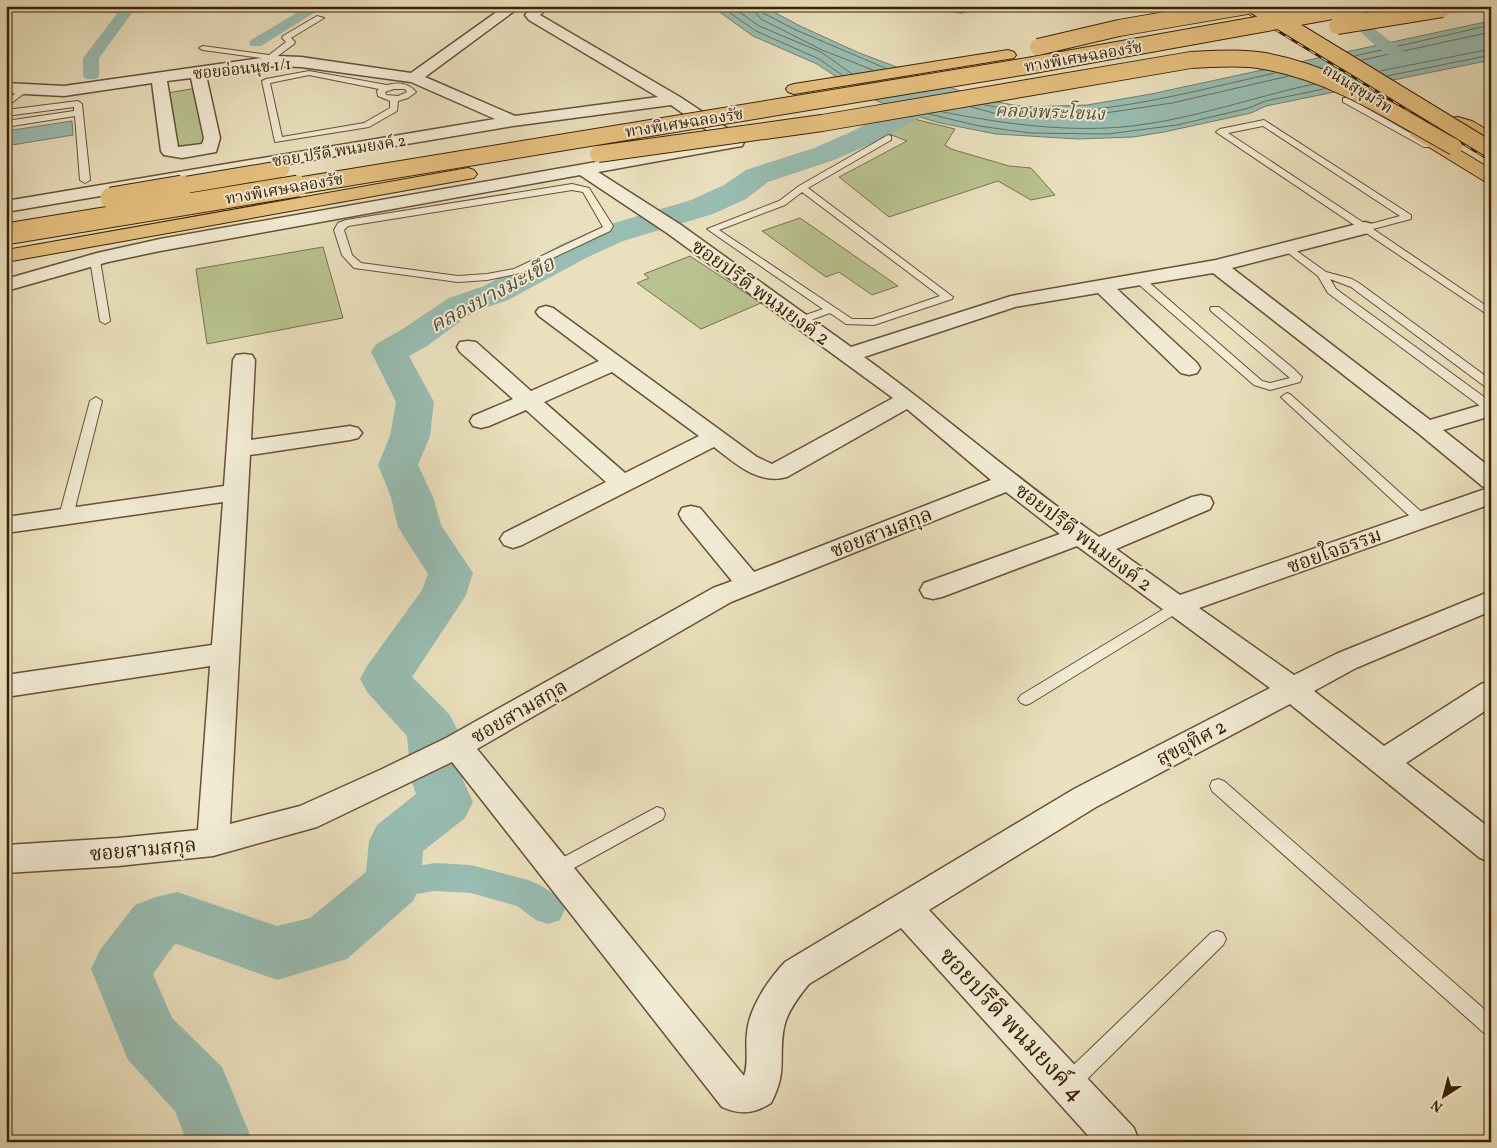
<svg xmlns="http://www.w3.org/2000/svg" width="1497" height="1148" viewBox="0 0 1497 1148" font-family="Vollkorn,'Noto Serif Thai',serif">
<rect width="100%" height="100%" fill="#eae0bd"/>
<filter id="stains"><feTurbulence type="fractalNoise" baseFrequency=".004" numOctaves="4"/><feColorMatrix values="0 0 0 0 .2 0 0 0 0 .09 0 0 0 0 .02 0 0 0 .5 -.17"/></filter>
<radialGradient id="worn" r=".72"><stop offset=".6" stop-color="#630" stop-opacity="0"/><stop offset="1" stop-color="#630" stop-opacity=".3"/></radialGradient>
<path fill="#b8c290" stroke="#7a724a" d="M197,88L208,143L177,148L167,93Z
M910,118L955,129L945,145L951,149L1009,166L1031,168L1055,195L1031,200L998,181L889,217L839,177L907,141L884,132Z
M800,218L898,286L872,295L839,272L826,277L762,231Z
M323,247L343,318L207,344L196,269Z
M690,256L761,303L701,329L637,283L649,278L644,274Z"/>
<path fill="#98bdb2" stroke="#737f6d" d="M14,6H209C145,15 79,14 14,6Z
M711,6H763L798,25L857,52L981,99L1025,107L1087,105L1151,94L1485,22L1491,19V60L1266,106L1251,113L1164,132L1133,137L1078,139L996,134L940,123L896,110L895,108L865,96L817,64L753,36Z
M72,121L73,135L6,146V131Z"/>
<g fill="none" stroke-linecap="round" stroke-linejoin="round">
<path stroke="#6a6f5c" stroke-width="1" d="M72,6H146
M720,6L756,31L819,59L842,75
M731,6L759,26L821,52L852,74
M754,6L756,13L761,19L822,50L873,70
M761,6L763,13L796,30L885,68
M1355,56L1491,25
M1362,60L1491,32
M1380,71L1491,49
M1387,76L1491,55
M985,105C999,107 1012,111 1026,112C1110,115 1194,91 1275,73
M971,107L1005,116L1043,118L1085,116L1172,103L1289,76
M943,112C1005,124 1069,133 1132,126C1194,119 1253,97 1314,84
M929,114L979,126L1030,133L1108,134L1177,125L1249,108L1265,101L1324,89"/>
<path fill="#98bdb2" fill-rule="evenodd" d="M123,6H137L99,58V76L96,79H86L83,76V58Z
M308,6H325L261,46H251L249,43L251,40Z
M1338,6H1353L1369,25L1406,53L1408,56L1406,59C1388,64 1349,21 1338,6Z
M435,863L471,865L528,880L540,885L560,898L565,909L560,920L548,924L536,920L517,906L471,893L435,891L393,898L381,894L376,884L381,874L393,870Z"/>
<path fill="#98bdb2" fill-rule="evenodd" d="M935,90L945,92L949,98L945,104L873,143L834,160L768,182L746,199L713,214L623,241L586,258L508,300L473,312L427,346L409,356L434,402L430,436L418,465L433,497L441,525L473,573L466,595L459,606L412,677L450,715L457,729L463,780L473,802L465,818L423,851L421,884L413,901L347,959L277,980L177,944L174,945L153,974L172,1018L222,1067L253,1142H187L175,1111L128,1060L91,969L100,950L135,905L156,897L177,892L277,926L310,918L366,872L369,841L377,825L416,794L411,780L407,736L367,692L360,679L367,666L422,590L428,574L398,527L391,497L378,465L390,436L396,402L371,352L376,344L401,330L449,298L484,286L562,244L601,227L691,200L724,185L746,170L814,148L853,131L925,92Z"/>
<defs>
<path id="service" d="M317,16L324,18L291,38L295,42L294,44L275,58L279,59V63L262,58L203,50L199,48L203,46L269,55L286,42L282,38L283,36Z
M309,71L387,85C398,82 409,83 416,92L408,98L398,101L397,111L369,127L275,142L262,81L266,79ZM309,75L379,89L377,91L378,96L390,101V108L364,123L282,137L270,83ZM394,89H405L407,92L398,96L386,95L385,92Z
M23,87L30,89L6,107V101Z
M1343,98H1349L1431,145L1430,147H1424L1343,102Z
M78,101L82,104L90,180L85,183L80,180L75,116L6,127V121L74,111V107L6,116V110Z
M1264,120L1411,215V219L1373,229L1491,309V317L1216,132L1220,129ZM1263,126L1400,216L1367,225L1228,133Z
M888,135L891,136V140L808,188L953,297L952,299L874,325L846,324L830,313L805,322H797L796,320L797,318L823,309L707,229L779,201L799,186ZM802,192L940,296L873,319H852L719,230L785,205Z
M572,184L589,188L613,226L610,231L521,273L487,280L458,282L354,268L342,255L334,230L338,223L346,220ZM572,190L583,192L603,227L514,269L487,274L458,276L361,263L352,255L344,230L348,226Z
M1287,244L1326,272L1352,279L1359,283L1491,380V389L1487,388L1351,287L1330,279L1336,289L1491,402V411H1487L1328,293L1318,276L1283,249V245Z
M95,257L100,260L110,321L105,324L100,321L90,260Z
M1140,277L1144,278L1262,381L1270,383L1290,378L1211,311L1210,309L1211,307H1219L1294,369L1302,377L1300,382L1270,390L1254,385L1136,282L1135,280L1136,278Z
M1287,393L1291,395L1426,516L1428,519L1426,522H1416L1283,399L1281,397Z
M96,397L102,401L73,516L66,520L59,516L90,401Z
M1177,601L1182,602L1184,606L1182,610L1031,703L1026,705L1021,703L1018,699L1021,695Z
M1218,779L1224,781L1491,1015V1036L1484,1033L1212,791L1210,786L1212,781Z
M657,807L663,809L665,814L663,819L563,874L557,876L551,874L548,869L551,864Z
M1217,931L1223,933L1226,939L1223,945L1075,1091L1068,1094L1061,1091L1058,1084L1061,1077L1211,933Z"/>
<path id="minor" d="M505,6H521L425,77L515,116L658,97L529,20L525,15L534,6H549L540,15L680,97L742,138L744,142L742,146L736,147L598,172L681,225L851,347L1011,296L1216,260L1365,222L1372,224L1374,228L1372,232L1232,268L1430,420L1491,402V416L1443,430L1491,468V504L1199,608L1294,675L1336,654L1491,591V611L1356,668L1314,691L1384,746L1481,684L1491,681V707L1406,763L1491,829V862L1480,858L1290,704L1096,807L929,910L1134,1128L1139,1142H1094L901,928L809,984C799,996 787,1012 784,1027C778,1058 788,1071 771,1103C754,1114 740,1115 722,1107L452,762L317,827L213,856L118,866L6,873V845L118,838L198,830L210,666L6,697V675L212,645L223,502L6,533V517L224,486L233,360L236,355L244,354L252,355L255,360L251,440L350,426L358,428L362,433L358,438L350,440L250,455L230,824L300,806L380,770L446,738L713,588L732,581L682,520L679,514L682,508L691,506L700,508L754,572L991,480L907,409L787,477C758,485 736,464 714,447L522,545L513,548L504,545L500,539L504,533L606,482L526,410L489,426L481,428L473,426L470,421L473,416L513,399L460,352L457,347L460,342L468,341L476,342L531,391L599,361L539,316L536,312L539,308L546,306L553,308L757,457L772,464L893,398L667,233L580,175L160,251L108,262L6,291V279L97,253L160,239L721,140L671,105L513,126L6,212V201L495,119L411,82L301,67L276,66L206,75L220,138L216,152L182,158L164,155L161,151L152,83L64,96L6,93V83L64,86L276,56L301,57L411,73ZM191,78L204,138L202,144L178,147L167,81ZM1213,273L1418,433L1482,486L1488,488L1180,595L1116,549L1210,509L1213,503L1210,497L1201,495L1192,497L1099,537C1018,480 944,415 864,357L1015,307L1098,293L1181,373L1189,375L1197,373L1200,368L1197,363L1117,289ZM612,372L699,436L625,473L544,402ZM1006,492L1060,534L924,583L920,590L924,597L933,599L942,597L1077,546L1270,688L1074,789L785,962C768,980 749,1008 747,1033C745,1047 749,1063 744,1076L477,749L731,602Z
M937,6H975L973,9L961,12L939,9Z"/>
<path id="primary" d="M1458,117L1472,121L1491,132V145L1456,127L1427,131L1491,169V182L1484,181L1411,136L1407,127L1410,123Z"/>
<path id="motorway" d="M1437,6H1463L1461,9L1442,13L1437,12L1435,9Z
M1008,50L1014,52L1016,55L1014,58L794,94L788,92L786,89L788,86L794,84Z
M468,168L474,170L477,174L474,178L6,262V250Z"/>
</defs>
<use href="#service" stroke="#675133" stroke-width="2"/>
<use href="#minor" stroke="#675133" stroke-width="3"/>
<use href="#primary" stroke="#3b2105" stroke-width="2"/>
<use href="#motorway" stroke="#3b2105" stroke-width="2"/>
<use href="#service" fill="#f1ebd4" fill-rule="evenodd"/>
<use href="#minor" fill="#f1ebd4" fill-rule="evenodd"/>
<use href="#primary" fill="#e5c07e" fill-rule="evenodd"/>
<use href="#motorway" fill="#e5c07e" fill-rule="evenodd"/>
<defs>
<path id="rail" d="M1238,6L1491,160"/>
</defs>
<use href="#rail" stroke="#3b2105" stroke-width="4"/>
<use href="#rail" stroke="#f1ebd4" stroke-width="2.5" stroke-dasharray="7" stroke-linecap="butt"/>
<defs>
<path id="primary-bridge" d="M1255,6L1491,150"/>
<path id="motorway-bridge-far1" d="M1337,26L1442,9
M1038,47L1119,28L1247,6
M598,154L822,123L1191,60C1215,59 1240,57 1264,61C1334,73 1393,113 1454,147
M174,187L281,169
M291,187L1028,66L1361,6"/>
<path id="motorway-bridge" d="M111,198L182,186
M6,234L298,186"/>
</defs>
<use href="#primary-bridge" stroke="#3b2105" stroke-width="18" stroke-linecap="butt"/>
<use href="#motorway-bridge-far1" stroke="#3b2105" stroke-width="18" stroke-linecap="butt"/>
<use href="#motorway-bridge" stroke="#3b2105" stroke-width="23" stroke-linecap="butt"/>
<use href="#primary-bridge" stroke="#e5c07e" stroke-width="16"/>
<use href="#motorway-bridge-far1" stroke="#e5c07e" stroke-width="16"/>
<use href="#motorway-bridge" stroke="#e5c07e" stroke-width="21"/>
</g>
<g text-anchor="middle" stroke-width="4" stroke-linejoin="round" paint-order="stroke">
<g font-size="16" fill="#3b2105" stroke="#f1ebd4">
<text transform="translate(1083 56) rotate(-10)" y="6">ทางพิเศษฉลองรัช</text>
<text transform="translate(242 68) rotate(-6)" y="6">ซอยอ่อนนุช 1/1</text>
<text transform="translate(1358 88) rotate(32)" y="6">ถนนสุขุมวิท</text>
<text transform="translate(684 122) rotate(-9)" y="6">ทางพิเศษฉลองรัช</text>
<text transform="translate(339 150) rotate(-9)" y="6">ซอย ปรีดี พนมยงค์ 2</text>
<text transform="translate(284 188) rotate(-10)" y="6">ทางพิเศษฉลองรัช</text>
</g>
<g font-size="18" font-style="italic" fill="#575039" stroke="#f1ebd4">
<text transform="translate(1050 112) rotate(2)" y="6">คลองพระโขนง</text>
</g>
<g font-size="20" fill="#3b2105" stroke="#f1ebd4">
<text transform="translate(761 292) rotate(36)" y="7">ซอยปรีดี พนมยงค์ 2</text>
<text transform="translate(881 532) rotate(-21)" y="7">ซอยสามสกุล</text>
<text transform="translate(1084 537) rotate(37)" y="7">ซอยปรีดี พนมยงค์ 2</text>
<text transform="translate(1334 550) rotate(-20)" y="7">ซอยใจธรรม</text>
<text transform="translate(519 711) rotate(-30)" y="7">ซอยสามสกุล</text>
<text transform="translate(1191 742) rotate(-28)" y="7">สุขอุทิศ 2</text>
<text transform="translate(143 849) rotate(-5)" y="7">ซอยสามสกุล</text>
</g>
<g font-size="21" font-style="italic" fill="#575039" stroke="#f1ebd4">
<text transform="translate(492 294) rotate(-28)" y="7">คลองบางมะเขือ</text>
</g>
<g font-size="24" fill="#3b2105" stroke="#f1ebd4">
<text transform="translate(1012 1024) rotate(47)" y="8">ซอยปรีดี พนมยงค์ 4</text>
</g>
</g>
<rect width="1497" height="1148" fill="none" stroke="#eae0bd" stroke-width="25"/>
<rect x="8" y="8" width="1482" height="1133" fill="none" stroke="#3b2105" stroke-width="2.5"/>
<rect x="12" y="12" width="1472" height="1123" fill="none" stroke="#3b2105"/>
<g transform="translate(1444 1096) rotate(216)" stroke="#f1ebd4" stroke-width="4" paint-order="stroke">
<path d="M0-4L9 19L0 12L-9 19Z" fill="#3b2105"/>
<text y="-8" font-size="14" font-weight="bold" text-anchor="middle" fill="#3b2105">N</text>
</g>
<rect width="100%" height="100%" filter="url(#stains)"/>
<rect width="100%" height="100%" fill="url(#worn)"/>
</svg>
